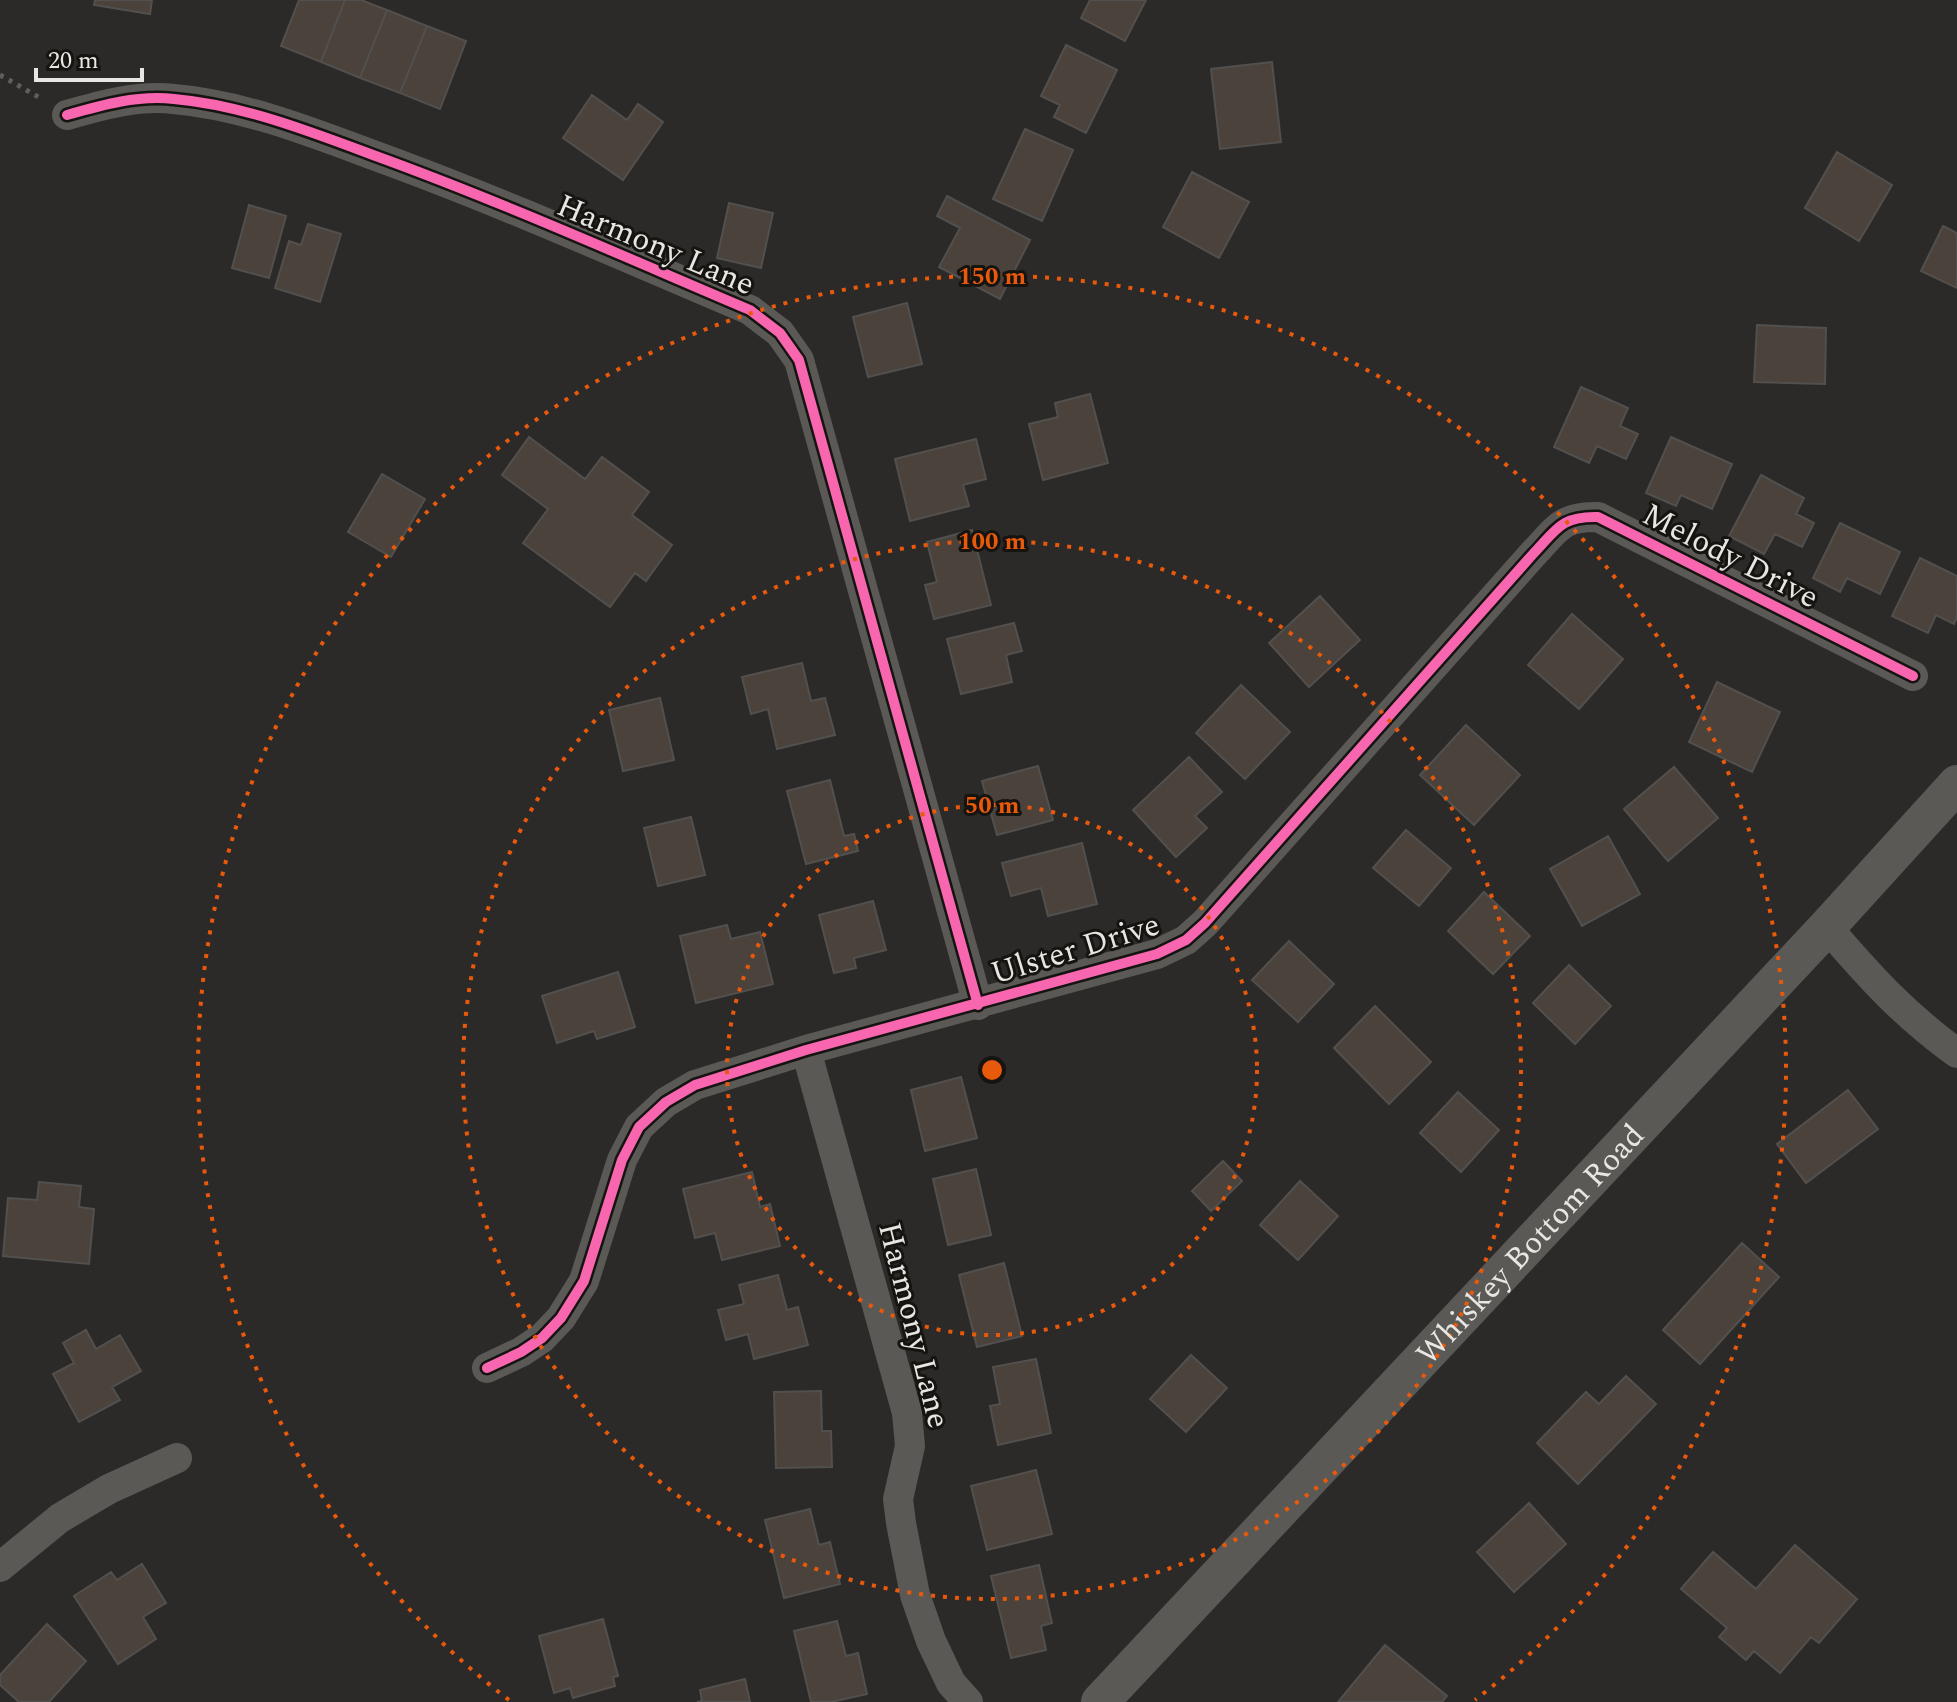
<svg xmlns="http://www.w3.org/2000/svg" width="1957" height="1702" viewBox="0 0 1957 1702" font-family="Spectral,serif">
<rect width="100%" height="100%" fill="#2c2a28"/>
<path fill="#4a423b" stroke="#52504e" stroke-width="2" d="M95,0H152L150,14L94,5Z
M299,0H345L321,62L281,46Z
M345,0H361L387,10L360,78L321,62Z
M1090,0H1146L1125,41L1081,18Z
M387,10L427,26L400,93L360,78Z
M427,26L466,41L440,109L400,93Z
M1066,45L1117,70L1086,133L1054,117L1060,105L1041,96Z
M1272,62L1281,142L1220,149L1211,69Z
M592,95L627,120L638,104L663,122L623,180L563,138Z
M1025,129L1073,150L1042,221L993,199Z
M1837,152L1892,185L1859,241L1805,208Z
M1192,172L1249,202L1219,258L1163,227Z
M947,196L1030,240L1000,299L939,267L960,228L937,216Z
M729,203L773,213L761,268L717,258Z
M249,205L286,216L269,278L232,268Z
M308,224L341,234L320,302L275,288L289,241L301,245Z
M1943,226L1957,233V288L1921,271Z
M907,303L922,364L868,377L853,317Z
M1757,325L1826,328L1825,384L1754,382Z
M1581,387L1628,408L1620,426L1638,434L1626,459L1597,446L1589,463L1554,447Z
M1090,394L1108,463L1043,480L1029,424L1058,417L1055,403Z
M529,437L585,479L602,457L649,492L632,515L672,545L646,581L635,573L610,607L523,543L548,509L502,475Z
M1671,437L1732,464L1712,509L1681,495L1676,506L1646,493Z
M976,439L986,479L963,485L969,506L910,521L895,459Z
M382,474L425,499L391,557L348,532Z
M1761,475L1804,498L1796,514L1814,523L1802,547L1775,534L1764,554L1729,536Z
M1840,523L1900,552L1880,594L1847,578L1840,592L1813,578Z
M972,530L991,605L934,619L925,585L937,582L927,542Z
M1920,558L1957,576V617L1954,624L1936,615L1928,633L1892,616Z
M1320,596L1360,640L1309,687L1269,643Z
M1572,614L1623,659L1579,709L1528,665Z
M1014,623L1022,651L1006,655L1012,682L961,694L947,639Z
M802,663L811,701L825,698L835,735L777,749L768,709L751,714L742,677Z
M1717,682L1780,712L1752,772L1689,742Z
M1241,685L1290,732L1245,779L1196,733Z
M660,698L674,760L623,771L609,710Z
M1466,725L1520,775L1474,825L1420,775Z
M1189,757L1222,792L1195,816L1207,828L1176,857L1133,810Z
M1038,766L1053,820L997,835L982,781Z
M1674,767L1718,818L1668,861L1624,809Z
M830,780L844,836L854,834L858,851L806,864L787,791Z
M691,817L705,875L658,886L644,828Z
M1406,830L1451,868L1419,906L1373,868Z
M1608,836L1640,894L1582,926L1550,869Z
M1082,843L1097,904L1048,916L1041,888L1011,896L1002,863Z
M1484,892L1530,936L1493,974L1448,931Z
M873,901L886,950L854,958L856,968L834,973L819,915Z
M727,925L731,939L760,932L773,984L696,1003L680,936Z
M1289,941L1334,984L1298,1022L1252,980Z
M1569,965L1611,1006L1575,1044L1533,1003Z
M618,972L635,1027L597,1039L594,1031L557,1043L542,996Z
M1375,1006L1431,1062L1389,1104L1334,1048Z
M961,1077L977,1138L925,1151L911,1090Z
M1848,1090L1878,1129L1806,1183L1777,1144Z
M1458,1092L1499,1130L1461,1172L1420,1133Z
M1223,1161L1242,1181L1211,1211L1192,1191Z
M976,1169L991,1235L948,1245L933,1179Z
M752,1172L760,1207L770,1204L780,1246L722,1260L715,1233L695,1238L683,1189Z
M1300,1181L1338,1216L1298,1260L1260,1225Z
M39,1182L81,1186L79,1207L94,1209L89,1264L3,1256L8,1198L37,1200Z
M1742,1243L1779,1277L1700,1364L1663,1330Z
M1004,1263L1022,1336L977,1347L959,1275Z
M778,1275L787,1310L798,1307L808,1345L754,1359L748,1334L726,1340L718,1310L744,1304L739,1285Z
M86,1330L96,1349L120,1335L141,1371L112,1387L120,1400L79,1422L53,1374L74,1363L63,1343Z
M1191,1355L1227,1388L1186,1432L1150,1399Z
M1036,1359L1051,1433L998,1445L990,1406L1000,1404L993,1367Z
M1626,1376L1656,1404L1578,1484L1537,1443L1586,1392L1599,1404Z
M821,1391L822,1431H831L832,1467L776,1468L774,1392Z
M1036,1470L1052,1534L987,1550L971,1486Z
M1529,1503L1566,1544L1514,1592L1477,1552Z
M810,1509L819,1545L830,1542L840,1584L784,1598L765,1520Z
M1795,1545L1857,1599L1819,1643L1811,1637L1780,1673L1754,1651L1746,1660L1719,1637L1727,1628L1681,1589L1713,1552L1756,1589Z
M142,1564L166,1603L143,1617L156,1639L118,1664L74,1596L111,1572L117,1580Z
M1039,1565L1052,1623L1041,1626L1046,1650L1011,1658L991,1576Z
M603,1619L618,1676L613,1677L615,1686L573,1698L570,1688L554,1693L539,1636Z
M837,1621L846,1656L858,1653L867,1694L831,1702H811L794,1631Z
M47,1624L86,1661L49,1702H19L0,1685V1675Z
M1385,1645L1447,1696L1442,1702H1338Z
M745,1679L750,1702H697L702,1701L700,1690Z"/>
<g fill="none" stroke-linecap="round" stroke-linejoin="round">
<path stroke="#5f5e5c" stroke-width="5" stroke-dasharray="4 6" stroke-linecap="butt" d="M0,75L42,99"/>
<path stroke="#5a5956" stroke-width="30" d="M67,115C102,105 137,95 174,99C242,105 309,131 373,155C500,201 625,257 750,310L780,333L799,360L978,1005
M1827,927C1869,976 1904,1015 1957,1053
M806,1050L907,1413L910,1446L898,1499L901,1523L915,1595L931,1641L951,1683L968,1702
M487,1368L521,1352L542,1338L561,1318L584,1281L622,1160L639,1127L666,1102L695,1085L806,1050L1157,954L1186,940L1205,923L1533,554C1557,529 1561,516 1598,517L1913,676
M0,1567L60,1518L109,1489L177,1458"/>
<path stroke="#5a5956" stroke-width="38" id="s1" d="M1100,1702L1827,927L1957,784"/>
<defs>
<path id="cycleway" d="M67,115C102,105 137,95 174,99C242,105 309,131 373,155C500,201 625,257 750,310L780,333L799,360L978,1005
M487,1368L521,1352L542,1338L561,1318L584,1281L622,1160L639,1127L666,1102L695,1085L806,1050L1157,954L1186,940L1205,923L1533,554C1557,529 1561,516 1598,517L1913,676"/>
</defs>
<use href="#cycleway" stroke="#151411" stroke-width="15"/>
<use href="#cycleway" stroke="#f766af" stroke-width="10"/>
</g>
<g fill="none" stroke="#e8590c" stroke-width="4" stroke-dasharray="4 8">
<circle cx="992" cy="1070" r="265"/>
<circle cx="992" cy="1070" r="529"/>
<path d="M509 1700A794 794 0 1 1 1475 1700"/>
</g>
<g text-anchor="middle" stroke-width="6" stroke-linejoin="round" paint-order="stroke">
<g font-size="32" fill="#e8e6e2" stroke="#151411">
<text transform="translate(656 244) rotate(23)" y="11">Harmony Lane</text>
<text transform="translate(1731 555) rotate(27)" y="11">Melody Drive</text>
<text transform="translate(1075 948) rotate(-17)" y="11">Ulster Drive</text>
<text dy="11" stroke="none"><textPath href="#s1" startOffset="628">Whiskey Bottom Road</textPath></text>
<text transform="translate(915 1325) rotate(76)" y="11">Harmony Lane</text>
</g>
</g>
<circle cx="992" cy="1070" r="12" fill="#e8590c" stroke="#151411" stroke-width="4"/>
<g font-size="24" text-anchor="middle" font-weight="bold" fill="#e8590c" stroke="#151411" stroke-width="6" stroke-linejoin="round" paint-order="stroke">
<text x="992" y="284">150 m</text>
<text x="992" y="549">100 m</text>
<text x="992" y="813">50 m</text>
</g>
<path d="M36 68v12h106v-12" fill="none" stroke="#e8e6e2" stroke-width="4"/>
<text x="48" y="68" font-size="24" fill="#e8e6e2" stroke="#151411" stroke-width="6" paint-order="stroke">20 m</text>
</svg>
